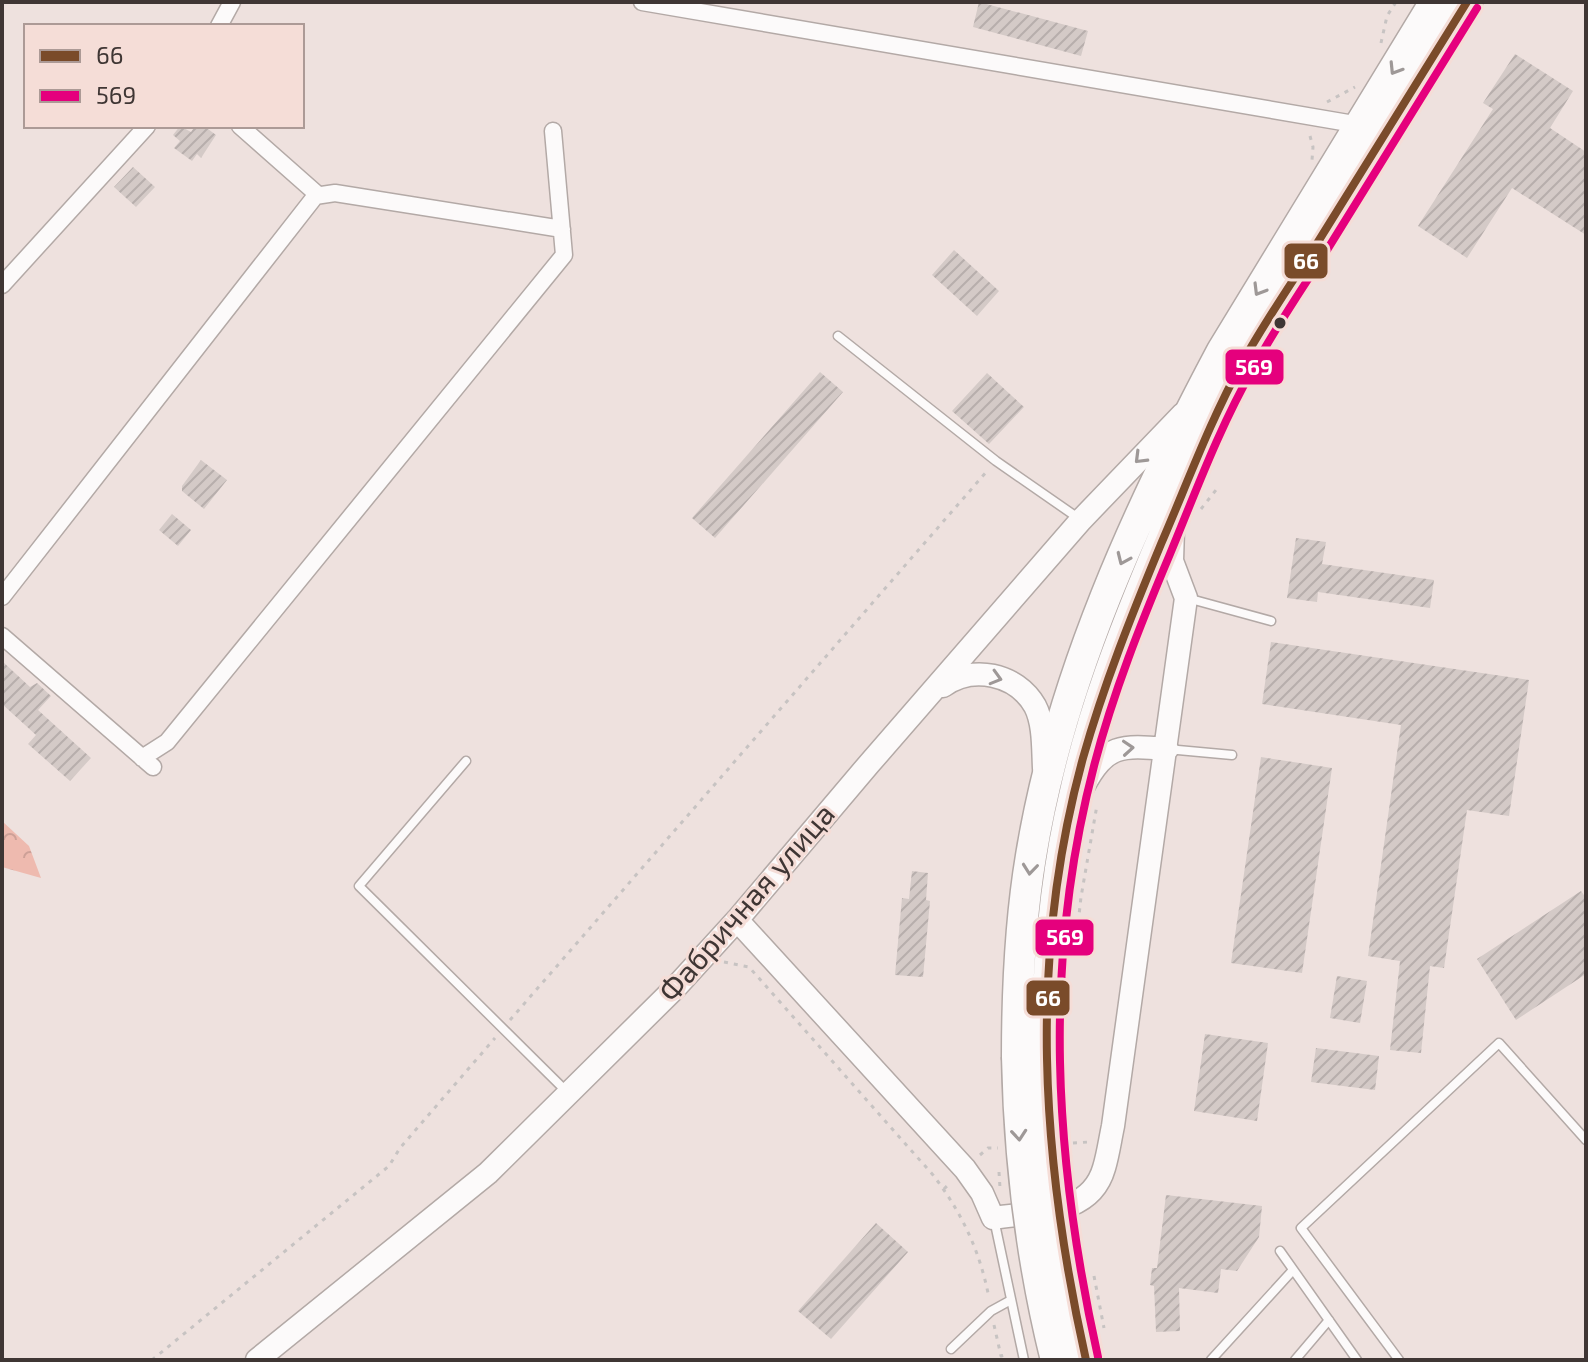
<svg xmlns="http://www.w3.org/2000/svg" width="1588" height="1362" viewBox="0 0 1588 1362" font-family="'Exo 2',sans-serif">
<defs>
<pattern id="forest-crowns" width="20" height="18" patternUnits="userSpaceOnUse" patternTransform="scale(2)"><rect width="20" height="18" fill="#eebaaf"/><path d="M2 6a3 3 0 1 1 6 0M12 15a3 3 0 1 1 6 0" fill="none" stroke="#cda097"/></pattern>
<pattern id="building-hatch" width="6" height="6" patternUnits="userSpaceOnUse" patternTransform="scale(2)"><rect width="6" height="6" fill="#d4cac7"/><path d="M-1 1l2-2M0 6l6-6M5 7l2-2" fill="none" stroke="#b7aeac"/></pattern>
</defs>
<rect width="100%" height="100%" fill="#eee1de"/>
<path fill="url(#forest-crowns)" d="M2,821L29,846L41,878L2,867Z"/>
<path fill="url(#building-hatch)" d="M979,2L1088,31L1081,56L973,27Z
M1515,54L1573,91L1550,128L1586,152V235L1512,188L1467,258L1418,226L1493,109L1483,103Z
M180,126L191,132L195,126H204L216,135L201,158L197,154L192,161L174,148L180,141L173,135Z
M133,167L155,187L136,207L114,187Z
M954,250L999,291L977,316L932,275Z
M820,372L843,392L715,538L692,518Z
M987,373L1024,407L989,444L952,411Z
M201,460L227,480L204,509L182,491V486Z
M172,514L191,530L178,546L159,530Z
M1296,538L1326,542L1322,564L1434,580L1430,608L1318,592L1317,602L1287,598Z
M1271,642L1529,680L1509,816L1467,810L1444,968L1430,966L1421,1053L1390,1050L1400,961L1368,956L1401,725L1262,704Z
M2,661L30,687L37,683L51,696L38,710L91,758L70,781L28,744L36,735L2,704Z
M1261,757L1332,768L1302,973L1231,963Z
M912,871L928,873L926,900L930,901L923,977L895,975L902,898L909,899Z
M1581,891L1586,898V974L1516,1020L1477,959Z
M1337,976L1367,981L1360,1023L1330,1018Z
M1205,1034L1268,1043L1257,1121L1194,1111Z
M1316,1048L1379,1056L1375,1090L1311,1082Z
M1166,1195L1262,1206L1259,1237L1237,1271L1221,1269L1218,1293L1179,1288L1180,1331L1156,1332L1154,1286L1150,1285L1152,1268H1157Z
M876,1223L908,1252L831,1339L798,1311Z"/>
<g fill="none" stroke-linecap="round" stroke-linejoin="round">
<defs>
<path id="lane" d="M838,336L996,461L1081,520
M1187,598L1271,621
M1167,749L1232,755
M466,761L359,886L568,1093
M994,1219L1024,1360
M1280,1251L1357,1360
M951,1349L991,1311L1011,1300
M1211,1360L1293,1270
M1295,1360L1329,1320
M1399,1360L1301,1228L1499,1043L1586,1140"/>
<path id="street" d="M642,2L1360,125
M219,26L232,2
M315,196L335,193L562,229
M2,285L147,126
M2,597L317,194L240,126
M2,636L153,767
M142,758L167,742L564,255L553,131"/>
<path id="secondary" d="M943,686C972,665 1016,673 1035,706C1044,723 1043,749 1044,768
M1083,787C1106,744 1121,745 1167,749
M737,920L965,1169L982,1193L993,1218C1034,1211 1090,1217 1104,1168C1108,1155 1110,1140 1113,1126L1186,598L1172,561L1173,528
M257,1360L488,1173L675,988L737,920L869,764L1081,520L1183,414"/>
<path id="highway" d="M1017,1057C1017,990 1020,922 1031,856C1060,678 1138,509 1222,351L1435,2
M1046,1057C1047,968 1054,878 1075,792C1093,711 1123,634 1155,557C1183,492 1210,427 1242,363L1467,2"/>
</defs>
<use href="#lane" stroke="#b3a9a6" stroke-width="11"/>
<use href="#street" stroke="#b3a9a6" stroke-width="19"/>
<use href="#secondary" stroke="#b3a9a6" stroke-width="25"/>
<use href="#highway" stroke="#b3a9a6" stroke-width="33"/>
<path stroke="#c7c3c2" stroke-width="3" stroke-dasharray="4 6" stroke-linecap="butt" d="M1381,43L1387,16L1396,2
M1327,102L1355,87
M1310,136L1313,147L1312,160
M1201,509L1216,490
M1075,952L1081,897L1097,805
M724,962L749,967L933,1175C962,1213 980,1251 989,1298
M510,1020L988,470
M1073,1143L1089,1142
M980,1155L988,1148H998
M944,1189L951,1182
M1094,1276L1104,1328
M994,1325L1001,1356L1009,1354
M152,1360L389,1166L400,1148L495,1038"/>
<use href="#lane" stroke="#fcfafa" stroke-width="8"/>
<use href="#street" stroke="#fcfafa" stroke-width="16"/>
<use href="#secondary" stroke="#fcfafa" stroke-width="22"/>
<use href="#highway" stroke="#fcfafa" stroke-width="30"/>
<defs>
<path id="highway-bridge" d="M1017,1057C1019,1160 1031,1260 1056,1360
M1046,1057C1048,1160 1062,1259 1086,1360"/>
</defs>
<use href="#highway-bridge" stroke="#b3a9a6" stroke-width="33" stroke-linecap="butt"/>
<path stroke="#c7c3c2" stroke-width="3" stroke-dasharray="4 6" stroke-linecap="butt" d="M999,1172L1000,1188"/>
<use href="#highway-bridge" stroke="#fcfafa" stroke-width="30"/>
<defs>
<path id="bus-1" d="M1086,1360C1041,1159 1028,958 1083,758C1104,684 1132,614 1161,544C1187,484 1210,421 1242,363C1264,323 1291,284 1316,245C1366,164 1417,83 1467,2"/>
<path id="bus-2" d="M1098,1357C1054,1159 1042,965 1094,766C1113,693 1141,623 1170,554C1196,491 1220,426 1254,367C1276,327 1302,289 1327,250C1377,169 1427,89 1477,8"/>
</defs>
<use href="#bus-1" stroke="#f5ddd7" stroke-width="14"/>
<use href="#bus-2" stroke="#f5ddd7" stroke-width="14"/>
<use href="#bus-1" stroke="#7a4b2a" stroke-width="8"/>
<use href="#bus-2" stroke="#e5007d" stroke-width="8"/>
</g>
<defs><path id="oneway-chevron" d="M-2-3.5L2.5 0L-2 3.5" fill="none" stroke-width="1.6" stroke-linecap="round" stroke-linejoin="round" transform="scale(2)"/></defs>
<g stroke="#9e9897">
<use href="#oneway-chevron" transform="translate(1395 69) rotate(122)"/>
<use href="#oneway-chevron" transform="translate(1259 290) rotate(121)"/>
<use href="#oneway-chevron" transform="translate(1140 458) rotate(135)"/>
<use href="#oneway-chevron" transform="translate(1123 559) rotate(114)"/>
<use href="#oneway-chevron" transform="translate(996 678) rotate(16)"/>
<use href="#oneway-chevron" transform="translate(1128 748) rotate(-4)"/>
<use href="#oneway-chevron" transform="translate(1030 869) rotate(96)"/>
<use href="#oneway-chevron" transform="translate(1019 1135) rotate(85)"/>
</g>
<circle fill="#3f3634" stroke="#f5ddd7" stroke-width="3" cx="1280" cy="323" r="7"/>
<g text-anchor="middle" stroke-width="6" stroke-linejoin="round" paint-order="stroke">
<g font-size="30" fill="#3f3634" stroke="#f5ddd7">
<text transform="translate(747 903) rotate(-49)" y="10">Фабричная улица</text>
</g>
</g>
<g stroke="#f5ddd7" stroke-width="3">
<rect x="1283" y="242" width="46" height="38" rx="8" fill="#7a4b2a"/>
<rect x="1224" y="348" width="61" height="38" rx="8" fill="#e5007d"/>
<rect x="1034" y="918" width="61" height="39" rx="8" fill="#e5007d"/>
<rect x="1025" y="979" width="46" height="38" rx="8" fill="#7a4b2a"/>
</g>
<g font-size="22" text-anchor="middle" font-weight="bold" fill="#fff">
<text x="1306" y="269">66</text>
<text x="1254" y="375">569</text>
<text x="1065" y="945">569</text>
<text x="1048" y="1006">66</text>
</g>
<rect width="1588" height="1362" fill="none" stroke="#3f3634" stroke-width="8"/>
<rect x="24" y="24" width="280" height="104" fill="#f5ddd7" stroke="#ac9a96" stroke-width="2"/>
<rect x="40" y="50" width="40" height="12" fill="#7a4b2a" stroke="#ac9a96" stroke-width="2"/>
<text x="96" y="64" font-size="24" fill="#3f3634">66</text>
<rect x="40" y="90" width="40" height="12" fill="#e5007d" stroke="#ac9a96" stroke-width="2"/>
<text x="96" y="104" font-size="24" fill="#3f3634">569</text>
</svg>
